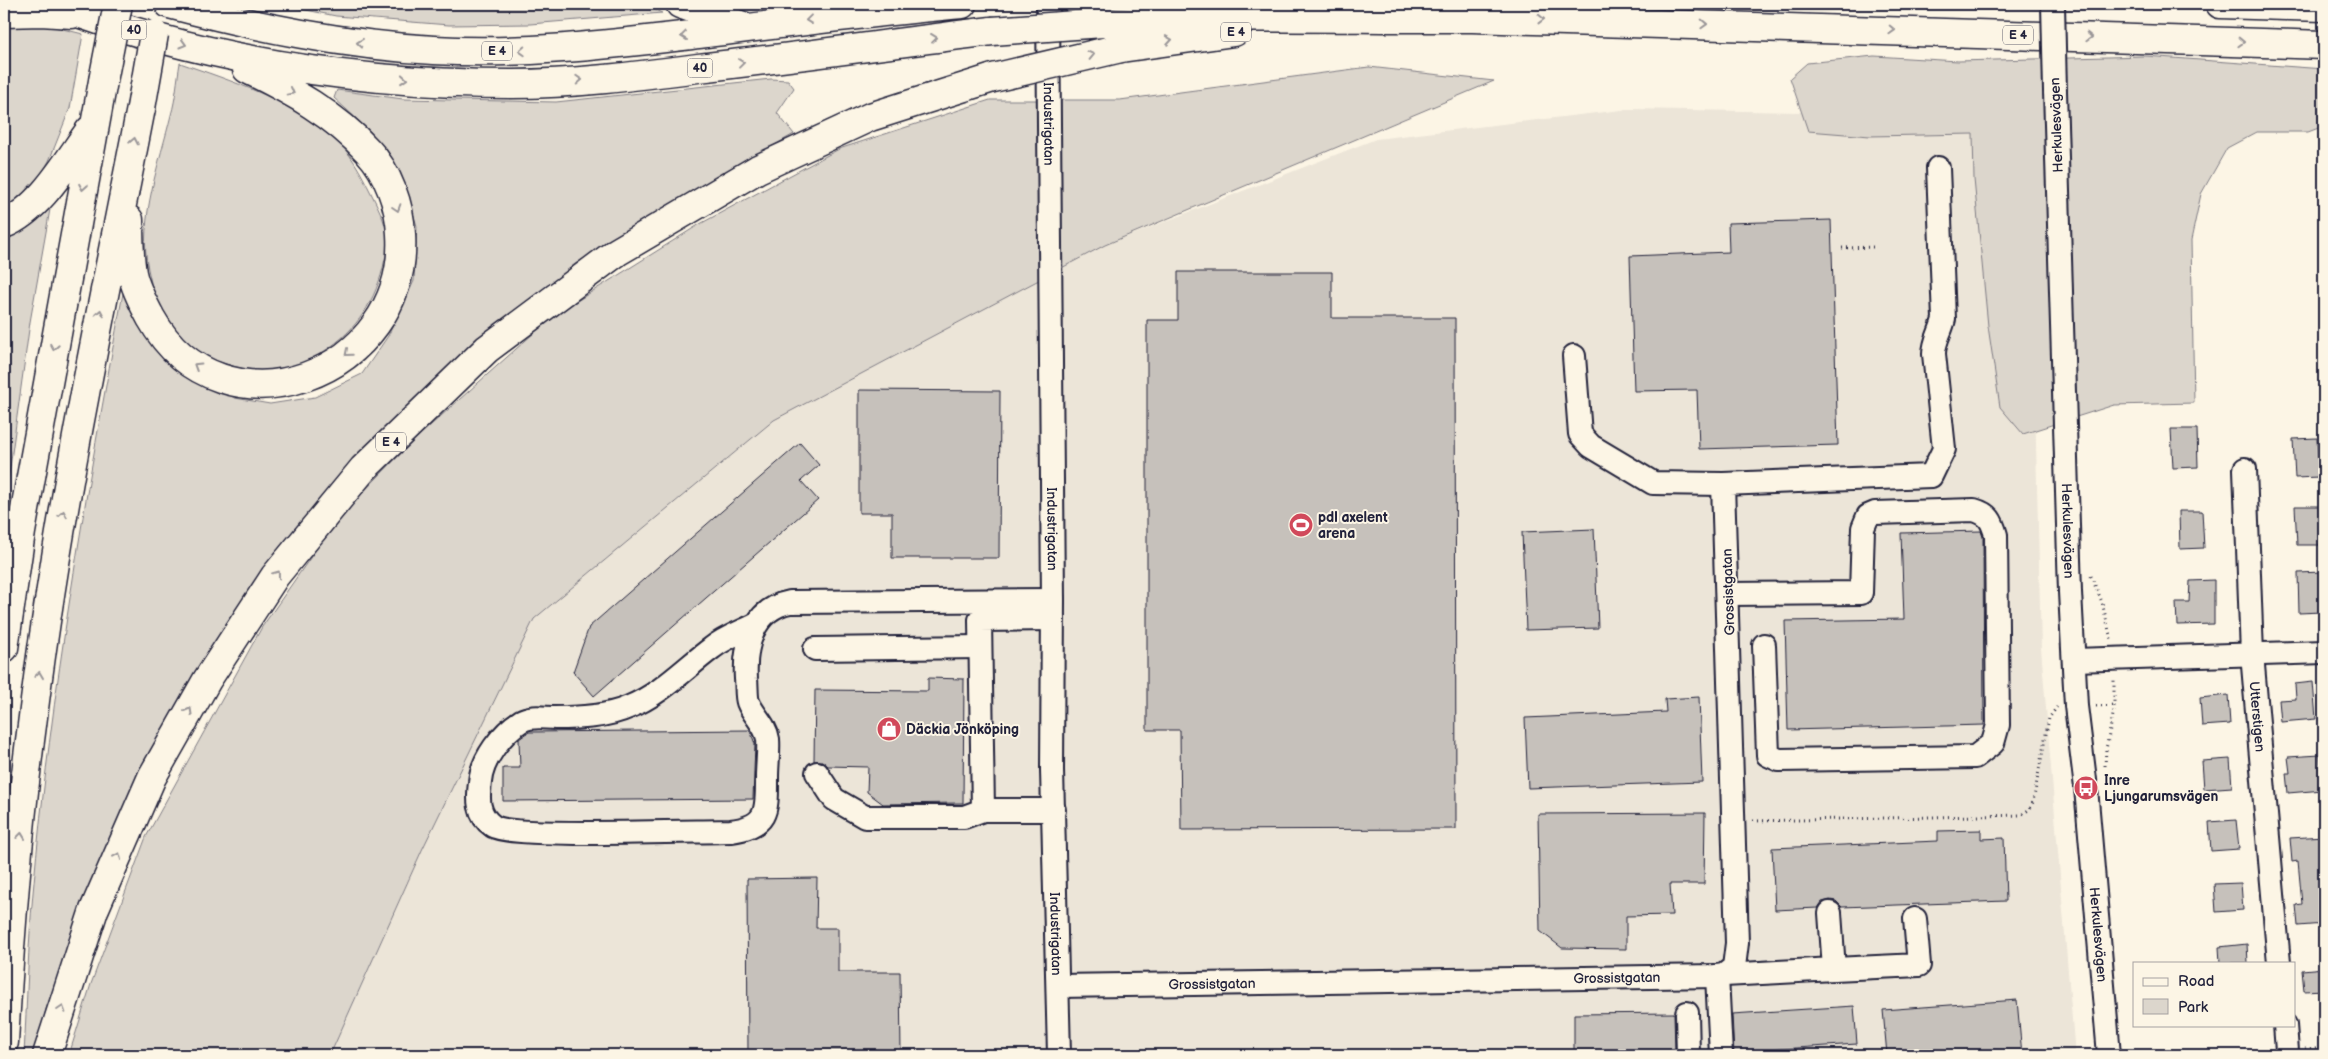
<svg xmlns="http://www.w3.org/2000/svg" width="2328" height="1059" viewBox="0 0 2328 1059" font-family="'Balsamiq Sans',sans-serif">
<rect width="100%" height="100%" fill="#fcf5e5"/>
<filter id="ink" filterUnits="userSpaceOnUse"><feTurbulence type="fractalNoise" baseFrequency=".02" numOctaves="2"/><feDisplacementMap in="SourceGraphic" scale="10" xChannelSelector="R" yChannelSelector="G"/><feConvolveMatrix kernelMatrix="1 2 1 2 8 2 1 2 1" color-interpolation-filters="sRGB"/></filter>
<g filter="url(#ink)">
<path fill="#ece5d8" d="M1630,109L2028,116L2041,648L2075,1055H330L422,850L534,619L774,420L1105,245L1376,139Z"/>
<path fill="#dcd6cc" stroke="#7f7c84" d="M276,4H641L662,13L530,24L449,25L336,16Z
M4,24H42L83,34L70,108L49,161L30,194L4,211Z
M1874,56L1958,61L2145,56L2324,69V126L2308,132H2257L2227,148L2201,194L2191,240L2194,403L2114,405L2023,434L2000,407L1988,326L1974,179L1973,134L1870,136L1808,131L1790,78L1807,63Z
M180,63C229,80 293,101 332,136C350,151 361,173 371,193C379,209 389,228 388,247C387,253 384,261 383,268C373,307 352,335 318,355C307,361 293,368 281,370C241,374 193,359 169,325C157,309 152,288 148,269C138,220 160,161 171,115C176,98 177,80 180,63Z
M1369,67L1494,81L1105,245L774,420L534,619L422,850L330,1055H69L91,984L146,837L262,627L338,518L413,441L553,316L700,224L839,149L990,100H1120Z
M771,79L788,80L794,88L777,113L794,134L707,183L575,264L474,347L307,516L110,842L46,1009L36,1055H24C27,1001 28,947 33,893C51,692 86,492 123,293L131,301L138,325L154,347L188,376L235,398L270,404L315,397L362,374L388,336L414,281L417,226L402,177L371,132L334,98L337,90L403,99L556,102Z
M52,198L30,322L4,511V241L26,227Z"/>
<path fill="#c6c1bb" stroke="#22223b" d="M1831,220L1838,445L1699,449L1697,390L1634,391L1630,256L1729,252L1728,223Z
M1178,272H1332V318H1455L1456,829L1181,830L1180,730H1147V320H1178Z
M859,390L1000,391L999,558H892V513H859Z
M2171,429H2197L2198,467L2173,468Z
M2317,438L2319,477L2295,478L2293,439Z
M800,443L819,465L801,481L818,500L594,696L573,672L589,627Z
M2295,506H2319L2320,545H2297Z
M2179,511H2202L2204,548L2180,549Z
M1594,529L1598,628L1526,630L1522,532Z
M1981,531L1983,537L1984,725L1788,730L1785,621L1904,619L1901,533Z
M2322,572L2323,612L2299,613L2298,573Z
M2214,580V624L2177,625L2176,602H2189L2190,581Z
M928,678L964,679L963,803L883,804L867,792L868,767L828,766L822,761H814L815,690L928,691Z
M2313,682L2316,719L2281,722L2279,700L2296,699L2295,684Z
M2228,695L2230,724L2202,726L2200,698Z
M1699,697L1702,782L1528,788L1525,718L1666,712L1665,699Z
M750,730L755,744L753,799L503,801V768H520L519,739L529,732Z
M2320,755L2323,790L2288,793L2286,773H2290L2288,757Z
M2230,759L2232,787L2204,789L2202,761Z
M1705,813L1704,884H1670L1672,915L1626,916V949L1562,948L1540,931L1538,814Z
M2236,820L2239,849L2211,851L2209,822Z
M1981,830V839L2004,838L2006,901L1842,907L1836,901L1830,900L1822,902L1818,908L1775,910L1772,848L1938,841V831Z
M2324,836V924L2298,926L2296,905L2302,904L2298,861L2292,862L2290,838Z
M817,878L816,928H838V972H900L901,1055H748L747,879Z
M2241,883L2243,910L2216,912L2214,884Z
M2247,944L2248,963H2220L2219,947Z
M2324,968V990L2304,991L2302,970Z
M2017,1000L2022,1055H1887L1883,1010Z
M1854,1006L1857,1044L1767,1050L1768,1055H1734L1732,1014Z
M1674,1013L1675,1052H1649V1055H1574V1014Z"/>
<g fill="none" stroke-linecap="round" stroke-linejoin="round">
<defs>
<g id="minor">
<path id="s1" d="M1048,4L1053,600L1052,770L1059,1055"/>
<path id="s2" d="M2055,91L2070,592L2076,706L2086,788L2109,1055"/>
<path d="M1574,356L1580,434L1591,446L1653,483L1723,484"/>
<path id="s3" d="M2245,469L2252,654L2279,963"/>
<path d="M1728,594L1861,593L1863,528L1868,516L1875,513L1974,510C1989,514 1992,521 1996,535L1998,725L1993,743L1975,757L1779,760L1768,755L1764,645"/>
<path d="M1053,619L980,620L983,810H1054"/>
<path d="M755,625C741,632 724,638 712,648C685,668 660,695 629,707C607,717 579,718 555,718C544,718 531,715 521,721C502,733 482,759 480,782C478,798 477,815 493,826C511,838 697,831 731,831C769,826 767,810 767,777C767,765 769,751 768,739C766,725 753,715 748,702C746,696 747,687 746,679C744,646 753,609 790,602L1053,600"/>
<path d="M815,649L980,647"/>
<path d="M2074,660L2324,652"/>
<path d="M817,773L834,799L865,817H964L983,810"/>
<path d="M1834,969L1919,965L1915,919"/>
<path d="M1724,975L1834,969L1830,913"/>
<path d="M1717,976L1721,1055"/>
<path id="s4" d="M1058,986L1717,976L1724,975L1734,967L1737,943L1723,484L1931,476L1944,449L1934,354C1934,341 1941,332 1944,319L1938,168"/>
<path d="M1687,1013L1688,1055"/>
<path d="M2285,1025L2287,1051"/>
</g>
<path id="highway" d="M53,4C199,59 356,84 512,84C574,84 636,76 698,68C796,57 894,43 992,31
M169,4C257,27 344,45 434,50C520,55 606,45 691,35C781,24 872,12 962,4
M680,4L743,26
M2220,4L2324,7
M4,13L41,12L72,14
M1117,22C1235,14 1354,19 1472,18L2324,45
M1121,48L1234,32
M129,220C129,237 129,255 132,273C135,288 144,305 151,318C222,445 410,375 401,234C400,206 388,172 368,151C334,114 292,91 247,69
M4,224C40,210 68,160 90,130
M4,648L21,532L103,81
M4,1042C10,936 18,830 32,725C57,517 101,313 141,108
M47,1055L94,910L152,777L207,680L275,576L363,469L487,349L617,252L758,169L870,117L993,78"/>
</defs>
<use href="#minor" stroke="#22223b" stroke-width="26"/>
<use href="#highway" stroke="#22223b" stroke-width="31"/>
<path stroke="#22223b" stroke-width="3" stroke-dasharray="1 4" stroke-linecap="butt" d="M1842,248L1875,247
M2091,576L2102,602L2111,639
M2096,706L2114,705
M2105,766L2106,749L2114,710V678
M1753,821L2021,815L2030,809L2033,802L2049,718L2057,707
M2305,1049L2324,1047"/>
<use href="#minor" stroke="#fcf5e5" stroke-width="22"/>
<use href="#highway" stroke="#fcf5e5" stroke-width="28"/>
<defs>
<path id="minor-bridge" d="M2053,4L2055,91"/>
<path id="highway-bridge" d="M992,31L1117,22
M993,78L1121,48
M103,81L118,4
M141,108L154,34"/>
</defs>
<use href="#minor-bridge" stroke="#22223b" stroke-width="26" stroke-linecap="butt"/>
<use href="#highway-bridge" stroke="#22223b" stroke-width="31" stroke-linecap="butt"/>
<use href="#minor-bridge" stroke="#fcf5e5" stroke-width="22"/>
<use href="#highway-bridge" stroke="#fcf5e5" stroke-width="28"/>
</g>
<defs><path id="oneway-chevron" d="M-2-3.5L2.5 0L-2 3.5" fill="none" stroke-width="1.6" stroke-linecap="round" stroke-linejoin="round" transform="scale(1.25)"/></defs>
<g stroke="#9a9698">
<use href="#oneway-chevron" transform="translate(1541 19) rotate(1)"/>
<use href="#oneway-chevron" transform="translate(809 20) rotate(173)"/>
<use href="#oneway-chevron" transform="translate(1704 24) rotate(2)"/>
<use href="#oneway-chevron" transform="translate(1892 30) rotate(2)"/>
<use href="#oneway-chevron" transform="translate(684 36) rotate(173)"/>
<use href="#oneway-chevron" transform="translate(2089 37) rotate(2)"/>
<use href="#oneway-chevron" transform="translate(934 38) rotate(-7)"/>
<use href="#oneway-chevron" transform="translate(1169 40) rotate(-9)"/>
<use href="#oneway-chevron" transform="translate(2241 42) rotate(2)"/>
<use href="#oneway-chevron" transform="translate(360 43) rotate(-174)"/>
<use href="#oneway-chevron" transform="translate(183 44) rotate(16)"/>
<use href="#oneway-chevron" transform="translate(522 51) rotate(177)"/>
<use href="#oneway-chevron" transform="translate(1091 55) rotate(-13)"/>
<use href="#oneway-chevron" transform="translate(741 63) rotate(-7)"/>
<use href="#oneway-chevron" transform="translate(404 79) rotate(5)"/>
<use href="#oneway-chevron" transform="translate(579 80) rotate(-3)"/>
<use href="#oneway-chevron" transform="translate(291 92) rotate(29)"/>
<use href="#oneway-chevron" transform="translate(134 141) rotate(-79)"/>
<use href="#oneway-chevron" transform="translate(83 187) rotate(100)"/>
<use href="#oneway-chevron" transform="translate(397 208) rotate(72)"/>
<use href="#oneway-chevron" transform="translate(100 313) rotate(-79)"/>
<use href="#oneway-chevron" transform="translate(54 347) rotate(100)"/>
<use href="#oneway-chevron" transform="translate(348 353) rotate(140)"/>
<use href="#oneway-chevron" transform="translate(197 366) rotate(-148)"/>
<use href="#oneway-chevron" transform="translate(63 514) rotate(-80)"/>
<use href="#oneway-chevron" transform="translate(277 574) rotate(-53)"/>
<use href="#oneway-chevron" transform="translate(39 675) rotate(-82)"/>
<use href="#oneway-chevron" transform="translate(189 711) rotate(-61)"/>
<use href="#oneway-chevron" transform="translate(21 836) rotate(-84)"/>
<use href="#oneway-chevron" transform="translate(118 856) rotate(-67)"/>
<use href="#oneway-chevron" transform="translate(62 1009) rotate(-72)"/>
</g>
</g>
<defs>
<symbol id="stadium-disc" viewBox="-11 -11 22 22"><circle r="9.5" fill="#d1495b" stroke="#fcf5e5"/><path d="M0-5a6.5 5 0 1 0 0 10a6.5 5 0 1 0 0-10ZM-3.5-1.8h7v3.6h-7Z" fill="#fff"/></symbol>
<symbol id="shop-disc" viewBox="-11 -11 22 22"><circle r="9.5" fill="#d1495b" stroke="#fcf5e5"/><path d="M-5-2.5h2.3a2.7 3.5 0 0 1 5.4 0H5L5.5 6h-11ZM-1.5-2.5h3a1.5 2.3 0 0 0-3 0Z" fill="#fff"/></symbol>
<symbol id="bus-disc" viewBox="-11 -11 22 22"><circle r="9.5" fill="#d1495b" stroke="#fcf5e5"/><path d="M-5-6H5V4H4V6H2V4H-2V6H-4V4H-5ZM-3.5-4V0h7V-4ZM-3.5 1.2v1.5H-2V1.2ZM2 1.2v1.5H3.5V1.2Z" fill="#fff"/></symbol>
</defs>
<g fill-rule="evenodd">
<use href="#stadium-disc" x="1287" y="511" width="28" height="28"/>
<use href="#shop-disc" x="875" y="715" width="28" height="28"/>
<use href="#bus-disc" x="2072" y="774" width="28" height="28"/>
</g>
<g text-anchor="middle" stroke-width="4" stroke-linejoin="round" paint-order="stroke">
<g fill="#fcf5e5" stroke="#63616e" stroke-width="1">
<rect x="121.5" y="20.5" width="25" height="19" rx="4"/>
<rect x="1221" y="22.5" width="30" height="19" rx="4"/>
<rect x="2003" y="25.5" width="30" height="19" rx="4"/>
<rect x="482" y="41.5" width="30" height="19" rx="4"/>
<rect x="687.5" y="58.5" width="25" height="19" rx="4"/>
<rect x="376" y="432.5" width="30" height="19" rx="4"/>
</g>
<g font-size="12" font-weight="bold" fill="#22223b">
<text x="134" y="34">40</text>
<text x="1236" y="36">E 4</text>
<text x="2018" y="39">E 4</text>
<text x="497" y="55">E 4</text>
<text x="700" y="72">40</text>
<text x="391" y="446">E 4</text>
</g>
<g font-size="14" fill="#22223b" stroke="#fcf5e5">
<text dy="5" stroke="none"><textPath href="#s1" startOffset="120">Industrigatan</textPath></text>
<text transform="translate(2056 125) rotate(-92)" y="5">Herkulesvägen</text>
<text dy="5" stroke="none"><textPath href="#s1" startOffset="525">Industrigatan</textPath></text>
<text dy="5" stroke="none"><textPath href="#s2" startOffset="440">Herkulesvägen</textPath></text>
<text transform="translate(1728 592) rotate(-92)" y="5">Grossistgatan</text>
<text dy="5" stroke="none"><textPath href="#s3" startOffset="248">Utterstigen</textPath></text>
<text dy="5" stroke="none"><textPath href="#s1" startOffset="930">Industrigatan</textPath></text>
<text dy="5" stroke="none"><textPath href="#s2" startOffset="845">Herkulesvägen</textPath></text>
<text dy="5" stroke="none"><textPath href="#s4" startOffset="559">Grossistgatan</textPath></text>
<text dy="5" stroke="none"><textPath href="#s4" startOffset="154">Grossistgatan</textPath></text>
</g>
<g font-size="14" font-weight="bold" fill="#22223b" stroke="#fcf5e5" text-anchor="start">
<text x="1318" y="522">pdl axelent<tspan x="1318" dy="16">arena</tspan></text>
<text x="906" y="734">Däckia Jönköping</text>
<text x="2104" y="785">Inre<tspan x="2104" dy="16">Ljungarumsvägen</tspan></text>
</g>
</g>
<rect width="2328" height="1059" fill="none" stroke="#fcf5e5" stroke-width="20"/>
<rect x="10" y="10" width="2308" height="1039" fill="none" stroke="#22223b" stroke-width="2" filter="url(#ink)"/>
<rect x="2133" y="962" width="162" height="65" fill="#fcf5e5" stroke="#a5a1a1"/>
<rect x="2143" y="978" width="25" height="8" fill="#fcf5e5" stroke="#a5a1a1"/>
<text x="2178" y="986" font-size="15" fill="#22223b">Road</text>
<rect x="2143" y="999" width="25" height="15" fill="#dcd6cc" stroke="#a5a1a1"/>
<text x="2178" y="1012" font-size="15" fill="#22223b">Park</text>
</svg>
